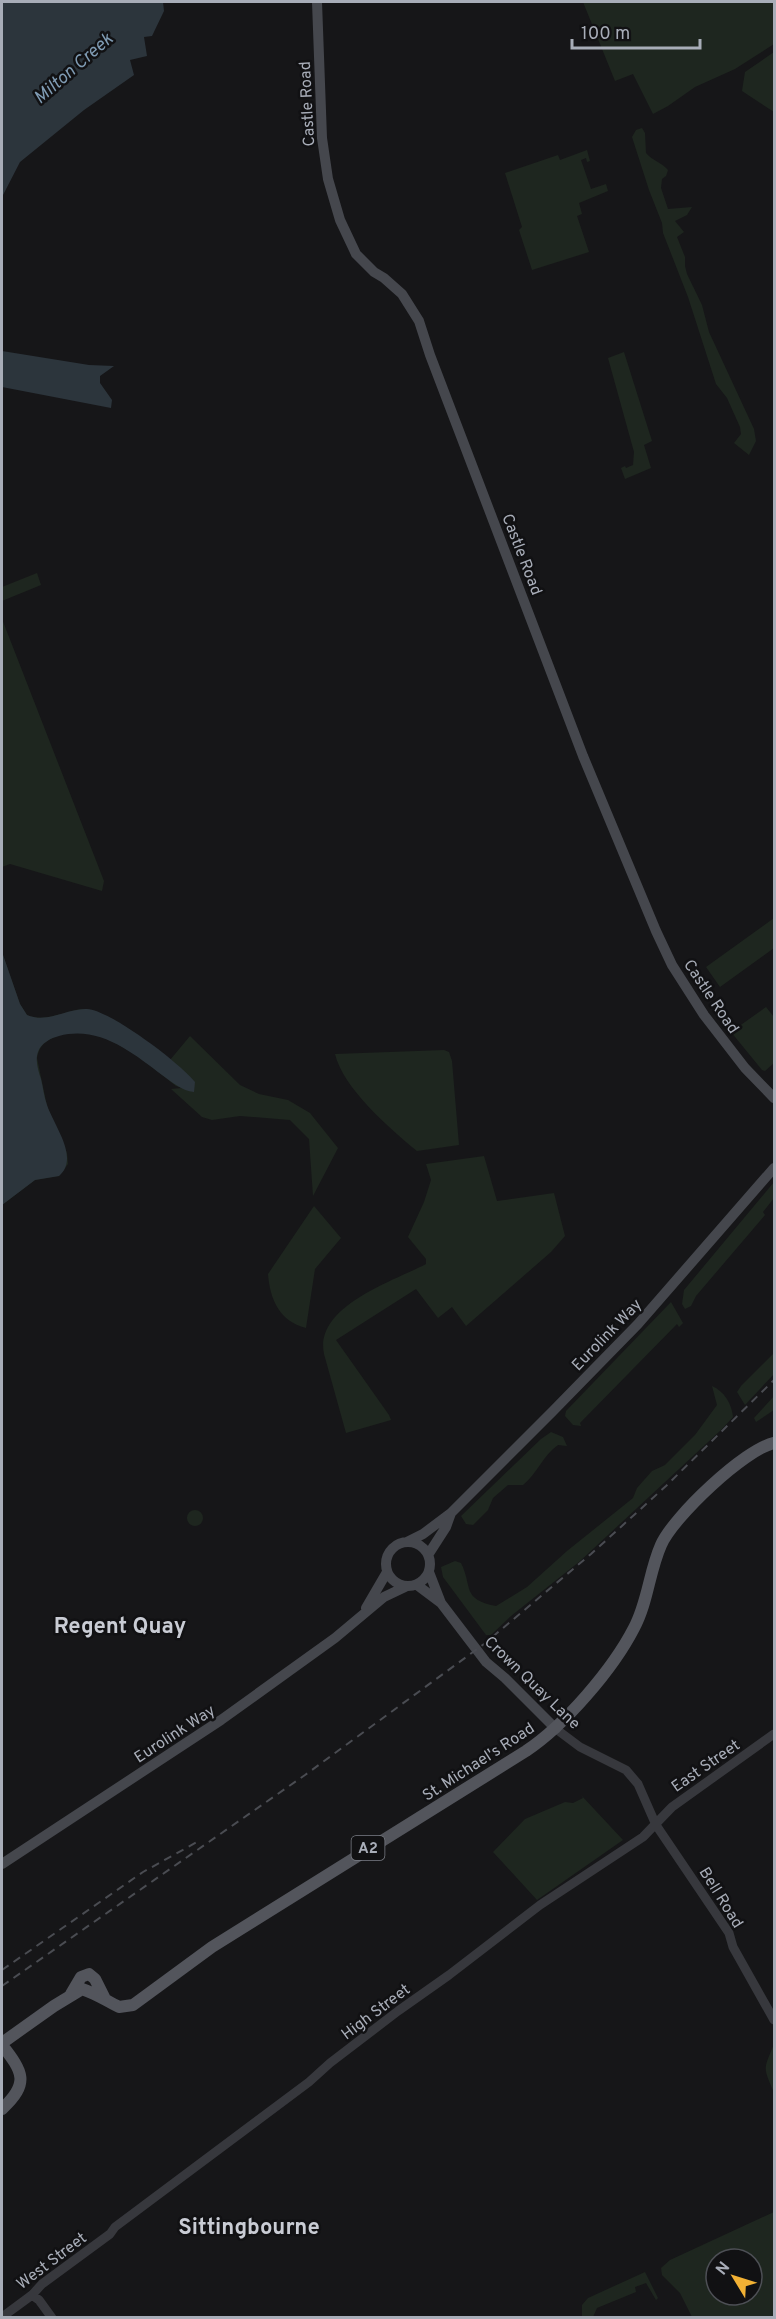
<svg xmlns="http://www.w3.org/2000/svg" width="776" height="2319" viewBox="0 0 776 2319" font-family="Overpass,sans-serif">
<rect width="100%" height="100%" fill="#161618"/>
<path fill="#1e261f" fill-rule="evenodd" d="M583,2H774V44L735,69L695,87L668,106L653,114L633,74L615,81Z
M774,52V112L742,91L745,72Z
M642,128L645,133L646,153C653,161 661,162 668,170L666,176L662,179L661,188L668,209L692,207L687,215L675,221L684,232L677,237L685,257V266L687,274L702,305L709,332L754,429L756,441L749,455L734,443L741,434L740,427L727,398L716,384L688,297L663,233L662,223L649,190L632,137L636,130Z
M587,150L590,161L587,162L586,158L581,160L591,189L606,184L608,191L579,203L582,214L577,216L589,252L532,270L519,230L522,227L505,173L558,155L560,160Z
M624,352L652,441L644,445L651,468L625,479L621,468L625,466L626,468L633,465L634,452L608,358Z
M37,573L41,585L2,601V587Z
M2,619L104,881L102,891L10,864L2,867Z
M774,918V948L720,987L706,967Z
M2,952L20,1004L27,1015C45,1023 64,1011 82,1009C103,1007 154,1046 170,1060L190,1036L240,1085L259,1094L288,1100L310,1113L338,1148L313,1196L309,1139L290,1120L240,1116L212,1120L202,1117L171,1089L182,1088L176,1086C145,1062 97,1018 54,1037C44,1042 39,1047 37,1058L47,1106L67,1153L68,1164L59,1176L35,1180L2,1205Z
M766,1007L774,1017V1063L765,1071L762,1070L731,1032Z
M444,1050L449,1052L452,1061L459,1145L417,1151C390,1129 343,1088 335,1054Z
M484,1156L497,1201L554,1193L565,1236L551,1252L466,1326L452,1307L438,1318L416,1289L336,1340L389,1415L391,1420L346,1433L324,1354C314,1306 394,1281 426,1264V1259L408,1237L424,1202L431,1180L426,1164Z
M774,1182V1198L763,1212L765,1215L696,1296L691,1306L685,1309L682,1304L684,1290Z
M314,1206L341,1238L315,1269L306,1328C279,1321 270,1299 268,1274Z
M671,1302L683,1323L679,1327L677,1324L580,1423L581,1426L573,1425L565,1416L566,1411Z
M774,1353V1374L745,1405L737,1392L741,1386Z
M712,1386C724,1391 732,1404 733,1417L721,1430L579,1562L511,1616L491,1635H486L443,1577L441,1567L455,1561L461,1563C473,1587 461,1599 496,1606L527,1587L567,1551L633,1498L637,1488L652,1471L665,1465L695,1435L717,1405Z
M774,1396V1410L756,1422L754,1418Z
M551,1432L563,1437L567,1446L558,1445C543,1455 537,1474 523,1485H508L493,1498L488,1510L473,1525L466,1524L461,1516L541,1439Z
M187 1518a8 8 0 1 1 16 0a8 8 0 1 1-16 0Z
M581,1795L623,1840L537,1900L493,1852L525,1819L565,1802L573,1803L583,1798Z
M774,2044V2093C763,2066 763,2071 774,2044Z
M774,2212V2317H692L680,2293L662,2275L661,2268L670,2260ZM716,2259H752V2295H716Z
M645,2272L658,2298L656,2300L646,2283L635,2287L636,2292L597,2308L593,2317H582V2305L588,2298Z"/>
<path fill="#2c353c" d="M2,2H163L164,11L152,36L144,37L147,56L130,60L134,75L84,110L20,162L2,197Z
M2,351L89,365L114,366L100,376V383L112,400L111,408L2,387Z
M2,952L20,1004L27,1015C47,1024 67,1008 87,1009C110,1010 180,1063 195,1082L194,1092C182,1091 172,1082 162,1075C133,1053 99,1025 59,1036C51,1038 41,1043 38,1052C35,1060 38,1070 41,1079C43,1087 44,1097 47,1105C54,1126 80,1158 59,1176L35,1180L2,1205Z"/>
<g fill="none" stroke-linecap="round" stroke-linejoin="round">
<path stroke="#37383d" stroke-width="9" d="M556,1729L580,1747L626,1770L638,1784L656,1825L729,1933L733,1947L774,2020
M32,2295L39,2300L52,2318
M2,2317L32,2295L42,2284L110,2234L115,2227L309,2082L330,2063L398,2011L449,1975L540,1905L643,1837L672,1807L774,1734"/>
<path stroke="#45474d" stroke-width="10" d="M317,2L322,138L328,179L340,220L356,254L374,272L384,278L402,294L419,321L430,355L583,756L656,931L672,965L704,1015L745,1068L774,1098
M386 1564a22 22 0 1 1 44 0a22 22 0 1 1-44 0Z
M407,1542L423,1534L451,1513L553,1411L638,1324L774,1168
M428,1555L446,1527L451,1513
M429,1572L441,1603
M417,1585L441,1603L486,1662L505,1678L556,1729
M366,1608L387,1572
M2,1864L221,1720L335,1638L384,1597L405,1587"/>
<path stroke="#53555c" stroke-width="12" d="M82,1989C97,1994 105,2000 119,2007L133,2005L212,1947L526,1751C565,1725 613,1669 634,1628C648,1602 649,1572 661,1545C673,1517 745,1449 774,1443
M71,1994L81,1977L89,1974L95,1979L104,1997
M2,2043L54,2006L82,1989
M2,2045C23,2072 30,2083 2,2109"/>
<path stroke="#4a4c52" stroke-width="2" stroke-dasharray="8 6" stroke-linecap="butt" d="M2,1970L143,1872L197,1842
M2,1986L305,1775L484,1644L591,1554L666,1486L774,1380"/>
</g>
<g text-anchor="middle" stroke-width="5" stroke-linejoin="round" paint-order="stroke">
<rect fill="#111113" stroke="#7b7e86" stroke-width="1.5" x="351.5" y="1836" width="33" height="24" rx="4.5"/>
<g font-size="15" font-weight="bold" fill="#a8adb8">
<text x="368" y="1853">A2</text>
</g>
<g font-size="16" fill="#a8adb8" stroke="#111113">
<text transform="translate(306 104) rotate(-93)" y="6">Castle Road</text>
<text transform="translate(523 554) rotate(69)" y="6">Castle Road</text>
<text transform="translate(712 996) rotate(56)" y="6">Castle Road</text>
<text transform="translate(606 1334) rotate(-46)" y="6">Eurolink Way</text>
<text transform="translate(533 1682) rotate(44)" y="6">Crown Quay Lane</text>
<text transform="translate(174 1733) rotate(-33)" y="6">Eurolink Way</text>
<text transform="translate(478 1761) rotate(-33)" y="6">St. Michael's Road</text>
<text transform="translate(705 1765) rotate(-35)" y="6">East Street</text>
<text transform="translate(722 1897) rotate(58)" y="6">Bell Road</text>
<text transform="translate(375 2011) rotate(-37)" y="6">High Street</text>
<text transform="translate(51 2260) rotate(-37)" y="6">West Street</text>
</g>
<g font-size="18" font-style="italic" fill="#7f9bb3" stroke="#111113">
<text transform="translate(73 68) rotate(-41)" y="6">Milton Creek</text>
</g>
<g font-size="22" font-weight="bold" fill="#c9ccd4" stroke="#111113">
<text x="120" y="1633">Regent Quay</text>
<text x="249" y="2234">Sittingbourne</text>
</g>
</g>
<rect width="776" height="2319" fill="none" stroke="#a8adb8" stroke-width="6"/>
<g transform="translate(734 2277) rotate(308)"><circle r="28" fill="#111113" stroke="#4d4f55" stroke-width="1.5"/>
<path d="M0-4.5L10 22L0 15L-10 22Z" fill="#f2b134"/>
<text y="-9" font-size="16" font-weight="bold" text-anchor="middle" fill="#a8adb8">N</text>
</g>
<path d="M572 39v9h128v-9" fill="none" stroke="#a8adb8" stroke-width="3"/>
<text x="581" y="39" font-size="18" fill="#a8adb8" stroke="#111113" stroke-width="4.5" paint-order="stroke">100 m</text>
</svg>
